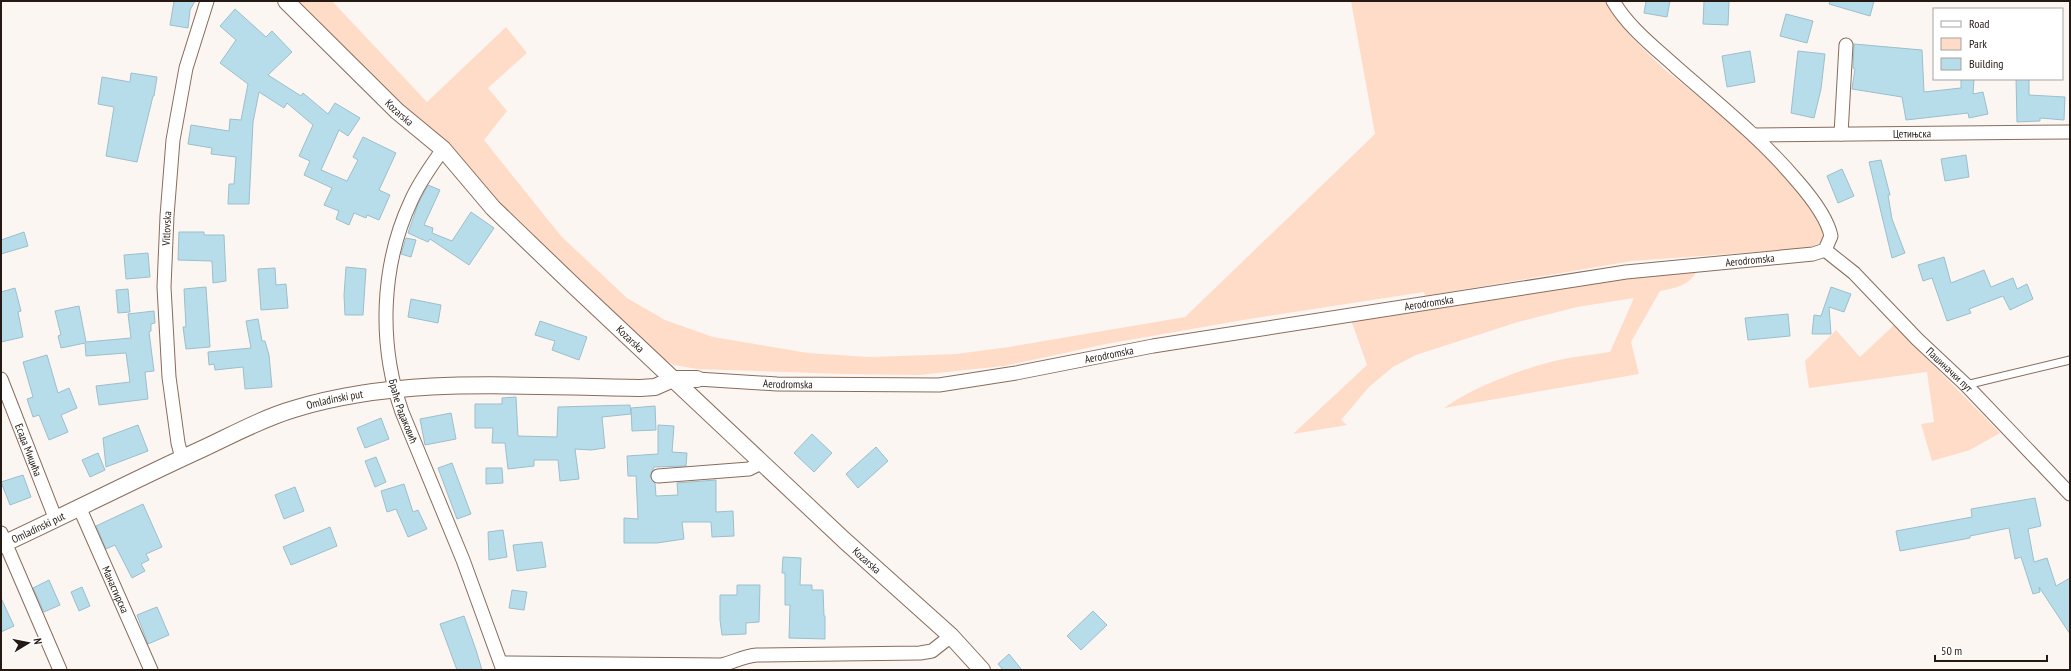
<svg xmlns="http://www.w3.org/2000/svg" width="2071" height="671" viewBox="0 0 2071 671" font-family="'PT Sans Narrow',sans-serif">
<rect width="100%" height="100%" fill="#fcf6f2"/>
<path fill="#ffdcc8" d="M298,1H332L427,102L506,27L527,53L488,88L507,111L484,140L561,236L627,298L665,320L713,337L808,353L869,357L956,354L1009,347L1185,317L1375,134L1351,1H1606L1631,37L1664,69L1728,120L1798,190L1822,227L1824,235V241L1811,247L1797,249L1632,261L1425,296L1424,292L1249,319L1106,344L1004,366L965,370L920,375L844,374L697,369L674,365L665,360L491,195L413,115Z
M1698,269C1691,285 1676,288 1660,291L1631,342L1639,374L1444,408C1470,389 1516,371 1547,363C1567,357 1590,355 1610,352L1634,298L1577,307L1518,322L1416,355L1393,367L1369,387L1341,420L1347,425L1293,434L1367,365L1351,320L1547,288Z
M1894,325L2000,433L1970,450L1932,461L1921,424L1934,422L1927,372L1809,388L1805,361L1836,330L1860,357Z"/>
<path fill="#b8ddea" stroke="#9bbfcc" d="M174,1H195L190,10L188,28L170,25Z
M1646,1H1670L1667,17L1644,13Z
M1704,1H1729L1728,25L1703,24Z
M1830,1H1874L1870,16L1829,4Z
M235,9L266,37L272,31L292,52L268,75L301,96L303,93L328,114L335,103L360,118L348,136L339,130L321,170L347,181L358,160L353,157L363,137L396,153L379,190L390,195L379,220L367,215L366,218L354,213L349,225L336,219L339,211L324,205L332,188L304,175L310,161L299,156L313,125L287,103L284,108L259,92L253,122L249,204H228L229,184H234L236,157L211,154L212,148L188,144L191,125L229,131L230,119L241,120L248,84L220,63L236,40L220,26Z
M1786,14L1813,21L1807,43L1780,36Z
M1854,44L1922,50L1924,92L1961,88V79H1974L1973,94L1983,92L1988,114L1969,118L1968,113L1906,120L1902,97L1852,89L1855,69L1853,68Z
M1750,51L1755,82L1727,87L1722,56Z
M1798,51L1825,54L1821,89L1814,118L1791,113Z
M131,73L157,77L154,96H153L137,162L106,156L114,107L98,104L102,77L130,82Z
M2016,79H2029V95L2065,97L2064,120L2040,118V121L2017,122Z
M1966,155L1969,177L1945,181L1941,159Z
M1881,160L1890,195H1888L1892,219L1905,253L1892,258L1869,162Z
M1842,169L1854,196L1838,203L1827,176Z
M428,185L440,190L424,225L433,228L432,233L452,241L471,212L494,228L469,265L430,239L428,242L408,233L418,204Z
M24,232L28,246L1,254V240Z
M179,232H204V235H224L226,281L213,283L212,261L178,260Z
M406,238L416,240L411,257L401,254Z
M148,253L150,277L126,279L124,255Z
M1944,257L1951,283L1984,270L1991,287L2013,278L2017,289L2027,284L2033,299L2010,310L2003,296L1969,309L1971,313L1947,321L1932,278L1923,281L1918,265Z
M346,267L366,269L363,315H345L344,295Z
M275,268L276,285L286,284L288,308L261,310L258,269Z
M206,287L210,347L186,349L183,327H186L184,289Z
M1831,287L1851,294L1844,312L1829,307L1831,334H1812L1814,315L1821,316Z
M15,288L21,311L18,312L23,337L1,342V292Z
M128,289L130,312L118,313L116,290Z
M411,299L441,305L438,323L408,317Z
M79,306L86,342L131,338L128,314L154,311L155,323L151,324V331L149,332L154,371L145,372L148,399L99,405L96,386L130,382L126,353L86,356L85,343L61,348L58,336L61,335L55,311Z
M1788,314L1790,336L1748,340L1745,318Z
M258,319L262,341H265L269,355L272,387L245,389L243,367L215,370L214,364L209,365L208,352L251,348L246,321Z
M540,321L587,337L579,360L552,350L555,341L535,335Z
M47,355L58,393L69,388L77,408L61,415L68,432L49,440L39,415L33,417L27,399L33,397L23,362Z
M516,397L518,436L557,437L558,407L630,405L631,414L602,417L605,448L591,450L575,449L579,479L560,481L558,460H534V466L508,469L505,443H492L493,428H475V404H502V398Z
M655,406L656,430L632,431L631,408Z
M451,413L456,439L425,445L420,419Z
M381,418L389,439L365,448L357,428Z
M138,425L148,451L106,467L103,438Z
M658,425L674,426L672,452L687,453L686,466L654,467L650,476L655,483L656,496L678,495L677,483L716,480V512L733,511L734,536L712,537L711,522H682L684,539L657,543H624V518L638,519L636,476H628L627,456L658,454Z
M812,434L832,453L814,472L794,453Z
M876,447L888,461L858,488L846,474Z
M98,453L105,470L90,477L82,460Z
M376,457L386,482L375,487L365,461Z
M452,463L471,514L457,519L438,468Z
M486,468H502L503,483L486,484Z
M23,475L31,497L10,505L1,482Z
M404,484L413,512L418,510L427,529L408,537L396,509L387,512L381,491Z
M295,487L304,511L284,519L275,495Z
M2035,498L2041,526L2028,529L2034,562L2047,558L2056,586L2070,578V634L2039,587L2040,592L2033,594L2021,557L2015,559L2009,528L1970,536V538L1900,551L1896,531L1972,517L1971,509Z
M143,504L162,547L146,554L149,560L141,564L145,571L132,578L115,545L106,549L96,526Z
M330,527L337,546L291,565L283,547Z
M503,530L507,557L489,560L488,532Z
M542,542L546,567L517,571L513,545Z
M783,557L801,558L800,585H812V590H823L824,616H825V639L789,638L790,605H785V573H782Z
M49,580L60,605L44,612L33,588Z
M737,585H760L759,622L746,623V634L722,635L720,620V595H737Z
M82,587L90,606L79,611L71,592Z
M512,590L527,592L524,610L509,608Z
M1,598L14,626L1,632Z
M157,607L169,635L148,644L137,615Z
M1093,611L1107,625L1081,650L1067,636Z
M464,616L476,650L482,670H457L440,624Z
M1009,654L1022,670H1003L998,664Z"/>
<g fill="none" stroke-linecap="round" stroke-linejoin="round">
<defs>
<path id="service" d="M1966,385L2070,360"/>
<g id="minor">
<path d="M1841,134L1846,45"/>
<path id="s1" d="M1754,135L2070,132"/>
<path id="s2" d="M443,149C432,165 419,182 411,201C381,265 378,344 402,412L463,560L503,670"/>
<path id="s3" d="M1825,250L1854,273L1917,339L1966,385L2070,494"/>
<path id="s4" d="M1,379L56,520"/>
<path id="s5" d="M697,379L777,384L939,385L1016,373L1153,346L1626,272L1813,254L1825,250L1831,236C1827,217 1811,197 1798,182C1762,139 1718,104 1676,67C1654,47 1628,27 1613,1"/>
<path id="s6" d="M182,458L178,443L169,377L164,287L167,216L173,140L186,68L207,1"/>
<path d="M658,476L749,469L761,463"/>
<path id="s7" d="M80,509L151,670"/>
<path d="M1,533L60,670"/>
<path d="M501,663L721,665C734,662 744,656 757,655L920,653L932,651L951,636"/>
</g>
<g id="tertiary">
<path id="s8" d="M286,1L397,111L443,149L493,208L572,284L844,540L951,636L982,670"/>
<path id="s9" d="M1,545C68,514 134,480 202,449C232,435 263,418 294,409C405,375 525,387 640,388L655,387L673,379H697"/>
</g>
</defs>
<use href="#service" stroke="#886c5c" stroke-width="9"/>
<use href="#minor" stroke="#886c5c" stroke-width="15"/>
<use href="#tertiary" stroke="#886c5c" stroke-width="18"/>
<use href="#service" stroke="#fff" stroke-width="7"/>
<use href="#minor" stroke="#fff" stroke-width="13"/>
<use href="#tertiary" stroke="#fff" stroke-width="16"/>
</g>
<g text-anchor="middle" stroke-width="3" stroke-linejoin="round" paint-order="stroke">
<g font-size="11" fill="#241913" stroke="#fff">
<text dy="4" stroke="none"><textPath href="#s8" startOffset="159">Kozarska</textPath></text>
<text dy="4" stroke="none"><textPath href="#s1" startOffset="158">Цетињска</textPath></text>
<text dy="4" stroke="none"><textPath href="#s6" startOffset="231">Vitlovska</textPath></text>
<text dy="4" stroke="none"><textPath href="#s5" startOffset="1063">Aerodromska</textPath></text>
<text dy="4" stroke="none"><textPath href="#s5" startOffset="739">Aerodromska</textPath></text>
<text dy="4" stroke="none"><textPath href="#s8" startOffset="483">Kozarska</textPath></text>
<text dy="4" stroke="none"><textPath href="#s5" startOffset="415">Aerodromska</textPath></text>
<text dy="4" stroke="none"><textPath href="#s3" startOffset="173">Пашиначки пут</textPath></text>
<text dy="4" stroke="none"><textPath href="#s5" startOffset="91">Aerodromska</textPath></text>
<text dy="4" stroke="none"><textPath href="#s9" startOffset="365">Omladinski put</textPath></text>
<text dy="4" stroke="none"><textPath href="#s2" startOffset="277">Браће Радаковић</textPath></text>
<text dy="4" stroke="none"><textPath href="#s4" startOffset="76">Есада Мицића</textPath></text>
<text dy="4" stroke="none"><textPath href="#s9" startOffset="41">Omladinski put</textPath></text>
<text dy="4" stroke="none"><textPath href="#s8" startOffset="807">Kozarska</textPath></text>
<text dy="4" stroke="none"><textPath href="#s7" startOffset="88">Манастирска</textPath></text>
</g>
</g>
<rect width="2071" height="671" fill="none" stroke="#241913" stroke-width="4"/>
<rect x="1933" y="8" width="130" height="72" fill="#ffffff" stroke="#a7a3a1"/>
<rect x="1941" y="21" width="20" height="6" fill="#ffffff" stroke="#a7a3a1"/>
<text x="1969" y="28" font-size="12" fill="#241913">Road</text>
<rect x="1941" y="38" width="20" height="12" fill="#ffdcc8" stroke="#a7a3a1"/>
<text x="1969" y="48" font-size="12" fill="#241913">Park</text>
<rect x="1941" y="58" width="20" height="12" fill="#b8ddea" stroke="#a7a3a1"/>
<text x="1969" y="68" font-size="12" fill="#241913">Building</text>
<g transform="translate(28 643) rotate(80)" stroke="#ffffff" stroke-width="3" paint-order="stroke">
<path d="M0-3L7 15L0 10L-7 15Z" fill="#241913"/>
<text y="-6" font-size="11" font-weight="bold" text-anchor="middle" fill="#241913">N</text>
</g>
<path d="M1935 655v6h112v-6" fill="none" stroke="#241913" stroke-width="2"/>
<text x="1941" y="655" font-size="12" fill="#241913" stroke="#ffffff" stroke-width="3" paint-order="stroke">50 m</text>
</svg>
